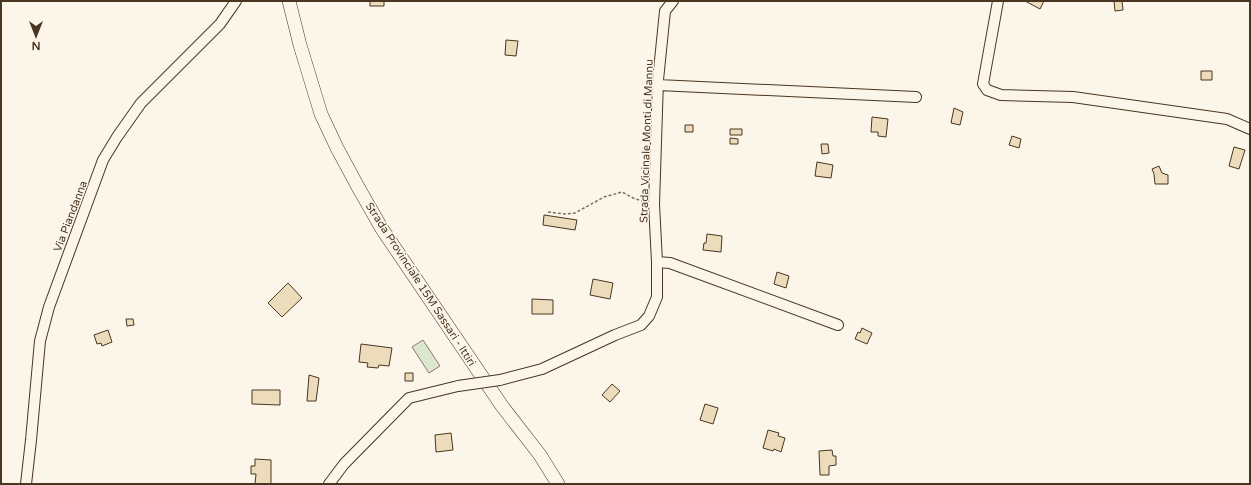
<svg xmlns="http://www.w3.org/2000/svg" width="1251" height="485" viewBox="0 0 1251 485" font-family="'Varela Round',sans-serif">
<rect width="100%" height="100%" fill="#fbf6e9"/>
<path fill="#dce7d0" stroke="#887966" d="M423,340L440,366L429,373L412,347Z"/>
<path fill="#ecdcbc" stroke="#4a3520" d="M370,1H384V6H370Z
M1025,1H1044L1040,9Z
M1114,1H1122L1123,10L1115,11Z
M506,40L518,41L516,56L505,55Z
M1201,71H1212V80H1201Z
M954,108L963,112L960,125L951,123Z
M872,117L888,119L886,137L878,136V132H871Z
M685,125H693V132H685Z
M730,129H742V135H730Z
M1012,136L1021,139L1019,148L1009,145Z
M730,138L738,139V144H730Z
M821,144H828L829,153L822,154Z
M1234,147L1245,150L1239,169L1229,166Z
M817,162L833,165L831,178L815,176Z
M1159,166L1162,173L1168,175V184H1155L1154,174L1152,169Z
M544,215L577,220L575,230L543,225Z
M707,234L722,236L721,252L703,250L704,243H706Z
M777,272L789,276L786,288L774,284Z
M593,279L613,283L610,299L590,295Z
M288,283L302,298L282,317L268,303Z
M532,299L553,300V314H532Z
M126,319H133L134,325L127,326Z
M862,328L872,333L867,344L855,339L858,332L860,333Z
M108,330L112,342L102,346L101,343L97,344L94,335Z
M361,344L392,348L389,366L379,365L378,368L367,367L368,363L359,362Z
M405,373H413V381H405Z
M309,375L319,378L316,401H307Z
M612,384L620,391L610,402L602,395Z
M252,390H280V405L252,404Z
M705,404L718,408L713,424L700,420Z
M768,430L779,433L778,436L785,438L781,452L774,449L773,451L763,448Z
M451,433L453,450L436,452L435,435Z
M832,450L833,456H836V465L829,466V475H820L819,451Z
M255,459L271,460V484H255L256,474H251V466H255Z"/>
<g fill="none" stroke-linecap="round" stroke-linejoin="round">
<defs>
<path id="minor" d="M998,1L983,84L987,90L1001,95L1073,97L1227,119L1250,129
M658,85L916,97
M657,262L670,263L838,325
M500,380L542,369L615,335L641,325L649,316L657,297V262L654,204L658,80L665,11L673,1
M26,484L31,440L40,341L49,307L103,160L117,137L141,103L220,24L236,1
M329,484L344,464L409,398L458,386"/>
<path id="major" d="M289,1L300,45L321,114L337,148L358,187L382,229L502,406L540,455L558,484"/>
</defs>
<use href="#minor" stroke="#4a3520" stroke-width="12"/>
<use href="#major" stroke="#4a3520" stroke-width="14"/>
<path stroke="#7f6f5c" stroke-width="1.5" stroke-dasharray="3 2" stroke-linecap="butt" d="M548,212L565,214L575,213L604,197L622,192L633,198L645,202"/>
<use href="#minor" stroke="#fbf6e9" stroke-width="10"/>
<use href="#major" stroke="#fbf6e9" stroke-width="13"/>
<defs>
<path id="minor-bridge" d="M458,386L500,380"/>
</defs>
<use href="#minor-bridge" stroke="#4a3520" stroke-width="12" stroke-linecap="butt"/>
<use href="#minor-bridge" stroke="#fbf6e9" stroke-width="10"/>
</g>
<g text-anchor="middle" stroke-width="3" stroke-linejoin="round" paint-order="stroke">
<g font-size="11" fill="#4a3520" stroke="#fbf6e9">
<text transform="translate(646 141) rotate(-88)" y="4">Strada Vicinale Monti di Mannu</text>
<text transform="translate(70 216) rotate(-69)" y="4">Via Piandanna</text>
<text transform="translate(421 284) rotate(57)" y="4">Strada Provinciale 15M Sassari - Ittiri</text>
</g>
</g>
<rect width="1251" height="485" fill="none" stroke="#4a3520" stroke-width="4"/>
<g transform="translate(36 36) rotate(180)" stroke="#fbf6e9" stroke-width="3" paint-order="stroke">
<path d="M0-3L7 15L0 10L-7 15Z" fill="#4a3520"/>
<text y="-6" font-size="11" font-weight="bold" text-anchor="middle" fill="#4a3520">N</text>
</g>
</svg>
